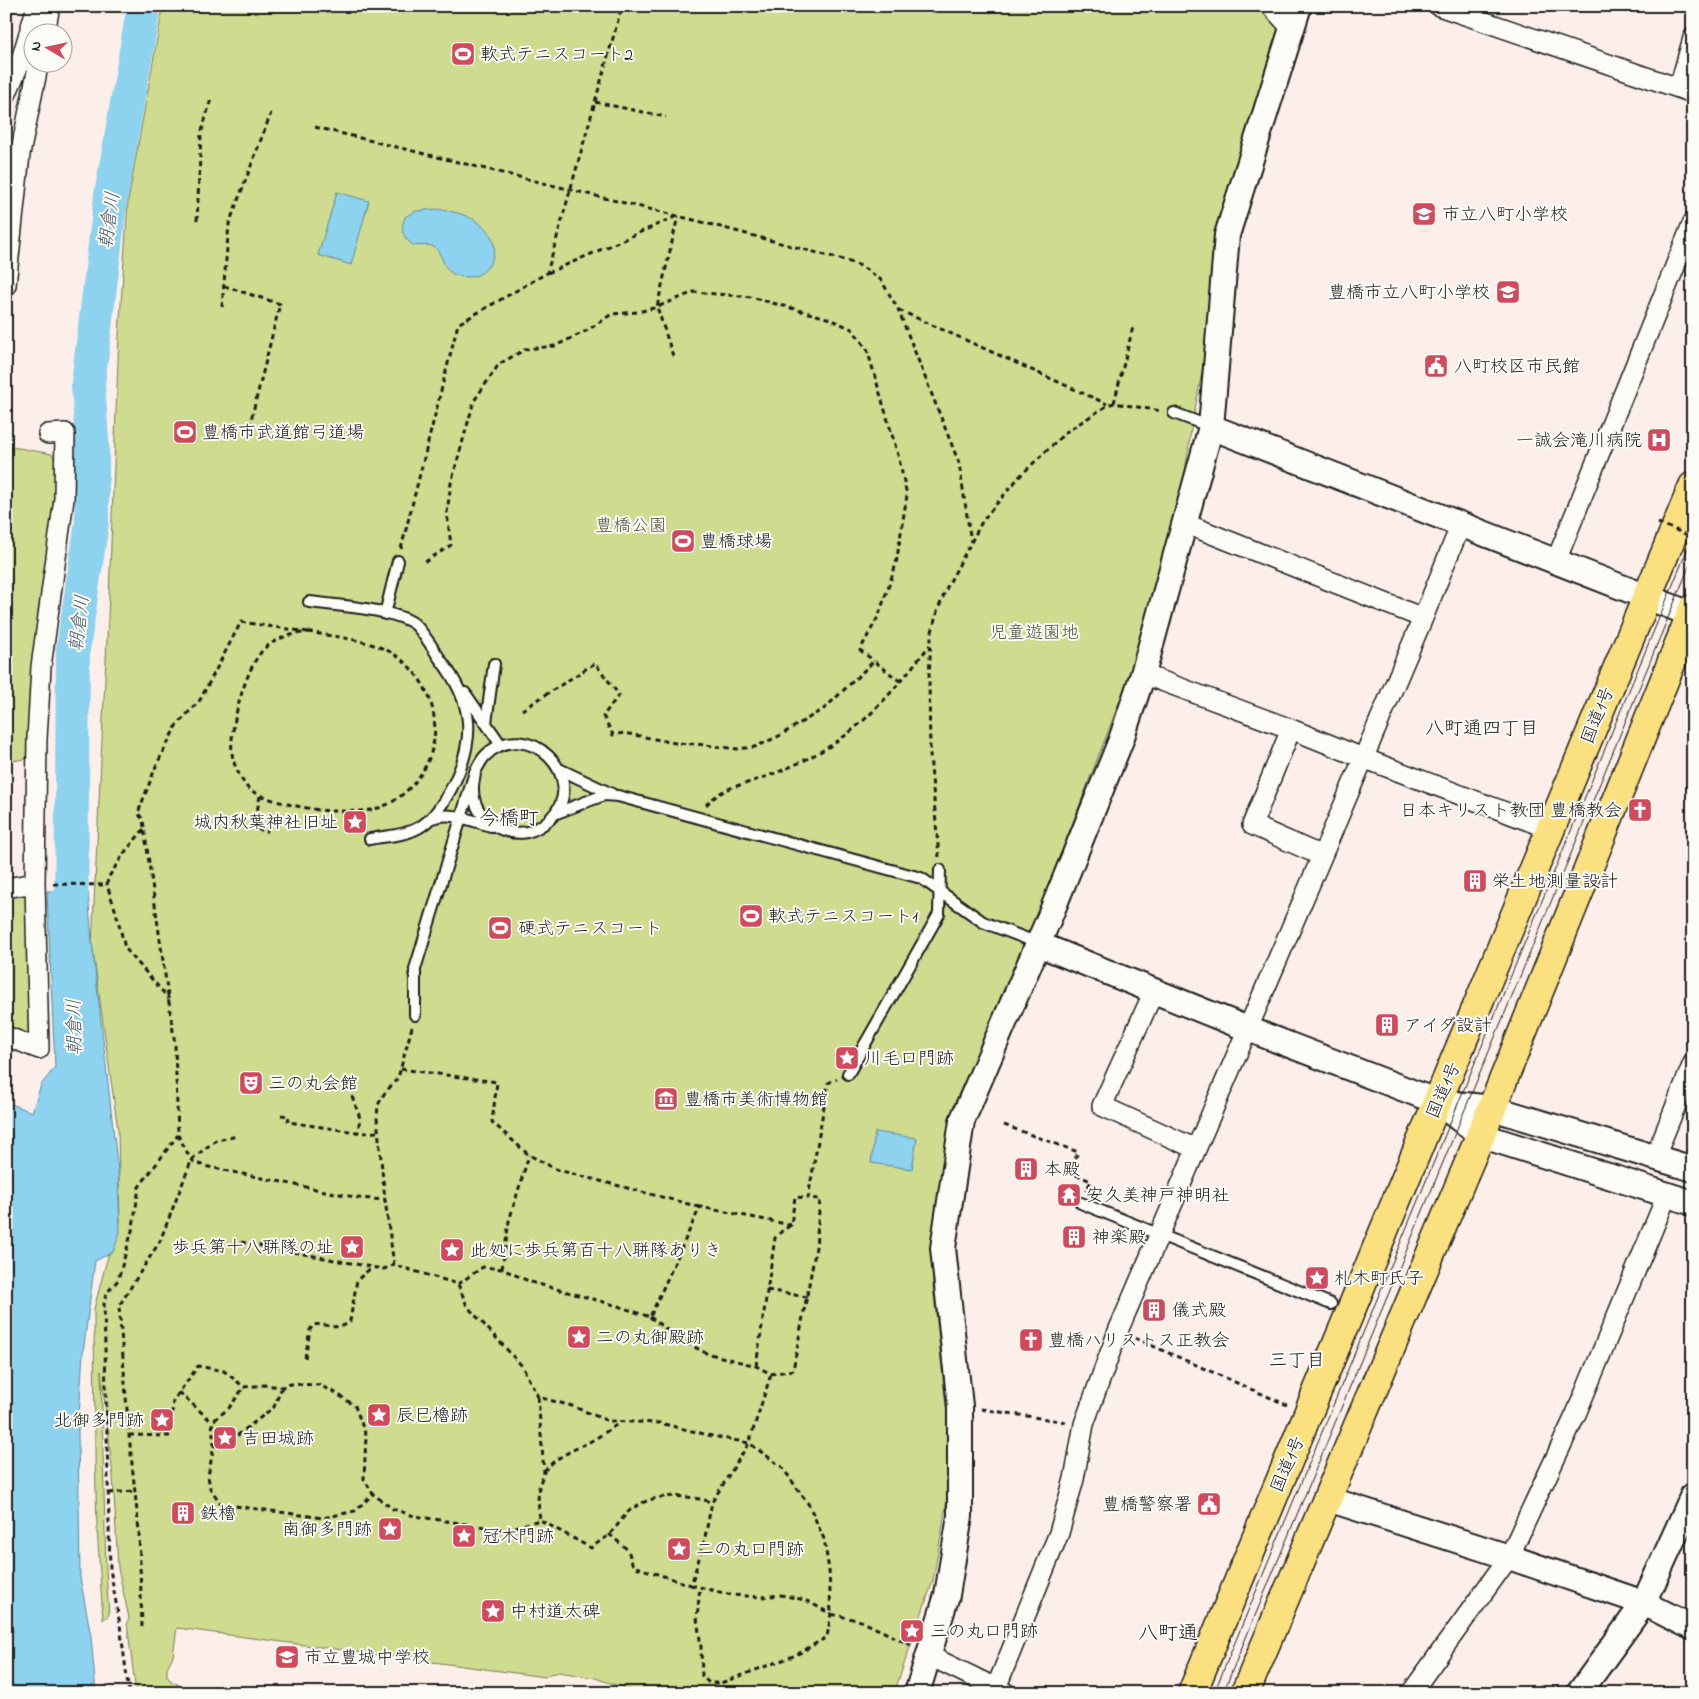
<svg xmlns="http://www.w3.org/2000/svg" width="1699" height="1699" viewBox="0 0 1699 1699" font-family="'Indie Flower','Klee One',sans-serif">
<rect width="100%" height="100%" fill="#fcefea"/>
<filter id="ink" filterUnits="userSpaceOnUse"><feTurbulence type="fractalNoise" baseFrequency=".02" numOctaves="2"/><feDisplacementMap in="SourceGraphic" scale="10" xChannelSelector="R" yChannelSelector="G"/><feConvolveMatrix kernelMatrix="1 2 1 2 8 2 1 2 1" color-interpolation-filters="sRGB"/></filter>
<g filter="url(#ink)">
<path fill="#cfdb8e" stroke="#767c55" d="M163,6H1258L1279,28L1253,115L1213,287L1202,372L1191,430L1183,488L1138,648L1124,690L1011,982L954,1104L932,1247L933,1286L948,1425V1494L933,1581L894,1693H639L595,1678L559,1672L550,1674L545,1677L177,1628L173,1656L167,1668V1676L171,1681L179,1685L186,1693H136L127,1623L129,1618L118,1568L113,1476L101,1371L106,1570L109,1615L103,1620L97,1527L95,1456L94,1309L106,1263L120,1222L118,1130L92,944L109,597L119,334L128,201Z
M13,447L52,454L58,467L37,757L6,762V448Z
M35,883L39,1049L6,1036V890Z"/>
<path fill="#8dd2ee" stroke="#60899a" d="M337,192L369,201L351,265L318,255Z
M436,209C456,211 482,218 492,238C500,255 486,278 467,277C438,276 447,254 432,246C426,244 420,247 413,245C402,237 400,230 405,217L416,211Z
M47,891L88,892L92,942L118,1171L120,1232L113,1252L95,1261L83,1353L78,1432L80,1577L91,1636L96,1693H6V1102L32,1112L41,1085L55,1067Z
M875,1132L917,1138L912,1169L871,1163Z"/>
<g fill="none" stroke-linecap="round" stroke-linejoin="round">
<path stroke="#8dd2ee" stroke-width="34" d="M71,938L73,649L92,523V440L88,384L111,196L144,6"/>
<defs>
<path id="service" d="M1174,413L1211,427
M309,602C334,605 392,609 413,623C420,627 434,650 440,659C474,703 477,739 451,789C443,804 433,820 418,828C404,836 385,836 370,839
M385,614L398,561
M465,693L501,745
M486,723L494,664
M559,769L612,794
M554,814L604,795L618,796L921,878L983,922L1038,943
M432,818C451,811 472,821 491,826
M415,1015V969L475,772C478,767 481,760 485,756C526,714 592,778 550,819C543,825 536,830 527,832C500,837 472,816 473,787C473,782 475,777 475,772
M848,1074L939,914L940,870
M1081,1203L1331,1304"/>
<path id="minor" d="M1271,6L1292,29
M1439,6L1693,93
M45,32L50,6
M1679,88L1693,38
M6,95L21,60L37,6
M6,285L20,154L39,62
M1184,523L1423,618
M1556,561L1693,222
M1143,674L1291,729L1363,758L1550,829
M1291,729L1252,825L1322,856
M6,888L35,883
M1154,991L1102,1106L1196,1149
M6,1036L39,1049L35,883L37,739L41,667L64,499L65,433L48,434
M1655,1157L1693,1063
M928,1655L1006,1693
M996,1688L1059,1533L1074,1479L1084,1424L1118,1331L1322,856L1423,618L1461,524
M1411,1693L1509,1557L1576,1414L1667,1195"/>
<path id="tertiary" d="M1211,427L1693,615
M1038,944L1248,1029L1438,1102L1492,1108L1693,1169
M1439,1103L1480,1135L1693,1203
M1328,1499L1509,1557L1644,1603L1693,1628
M917,1693L947,1595L960,1516V1406L943,1248L962,1121L1050,916L1121,740L1143,674L1211,427L1227,235L1299,6
M1579,1693L1644,1603L1693,1495"/>
<path id="trunk" d="M1192,1693L1693,486
M1245,1693L1492,1108L1693,609"/>
</defs>
<use href="#service" stroke="#1c1c1c" stroke-width="14"/>
<use href="#minor" stroke="#1c1c1c" stroke-width="22"/>
<use href="#tertiary" stroke="#1c1c1c" stroke-width="28"/>
<use href="#trunk" stroke="#1c1c1c" stroke-width="31"/>
<path stroke="#1c1c1c" stroke-width="3" stroke-dasharray="5 4" stroke-linecap="butt" d="M595,102L666,117
M315,127L698,221L844,260L861,266L881,280L898,309L959,463L971,542
M197,221L201,134L211,99
M548,273L677,216
M224,286L280,304L249,428
M222,307L229,224L271,113
M899,310L1107,404
M673,356L657,307L694,292L751,297L827,318L852,329L867,349L898,455L907,495L896,564L879,615L860,650L874,661
M1114,403L1133,327
M401,549L458,324L547,273L622,6
M425,562L451,545L447,513L451,483L474,401L499,364L526,349L555,346L586,331L612,314L638,312L657,307L678,216
M308,632L241,622L200,700L176,726L156,766L138,813L143,820L175,1045L178,1135L189,1156L194,1162L204,1166L359,1198L385,1200
M308,632C335,637 376,640 398,657C447,694 447,762 398,798C376,814 358,811 333,811C315,811 258,800 247,787C240,778 233,764 232,753C229,729 246,667 263,650C275,638 292,634 308,632Z
M522,710L595,663L619,695L603,716L613,735L624,733L675,743L697,744L737,749L755,747L779,736L825,708L874,661L901,682
M260,796L254,828L268,832
M706,805C726,785 735,788 759,779C780,772 800,763 818,753C865,728 897,686 930,645
M240,817L255,820
M144,829L125,852L108,878L107,885L116,912L125,948L169,999
M939,857L930,755L929,679L931,636L937,612L947,587L983,520L1020,476L1066,432L1108,405L1114,403L1161,411
M53,884L107,885
M412,1027L398,1078L384,1094L378,1105L377,1118L385,1200L394,1265L458,1284L467,1306L522,1366L538,1397L572,1406L608,1421L660,1423L712,1436L749,1443L771,1374
M401,1069L497,1082L492,1122L529,1155L558,1170L700,1207
M352,1096L360,1118L358,1132
M281,1115L289,1116L288,1122L362,1133L378,1132
M1004,1125L1078,1152L1069,1172L1091,1181L1086,1191
M241,1242L371,1267L384,1269L394,1265
M502,1269L509,1221L529,1155
M458,1284L483,1267L502,1269L531,1282L618,1306L650,1317L700,1207L791,1225L795,1197L808,1198L828,1083L837,1079
M767,1290L807,1297
M650,1317L679,1339L706,1353L756,1366L771,1374L793,1370L816,1247L820,1199L808,1198
M1135,1338L1287,1405
M305,1358L310,1330L313,1325C326,1322 339,1333 350,1321L357,1280L371,1268
M756,1366L775,1238L782,1231L791,1225
M282,1387L274,1407L229,1442L214,1446L208,1476L210,1488L221,1504L323,1518L355,1511L373,1494
M179,1392L212,1422
M538,1397L544,1472L539,1486L538,1501L540,1520
M981,1409L1066,1422
M129,1435L170,1436L173,1401L198,1366L224,1371L244,1387L265,1385L282,1387L291,1384L319,1385L336,1393L355,1406L366,1436L364,1479L373,1494L393,1509L414,1516L505,1530L540,1520L591,1548C597,1543 604,1539 610,1534C618,1526 624,1514 633,1508C657,1492 686,1495 712,1502
M214,1446L212,1422L229,1408L244,1387
M544,1471C560,1453 578,1449 598,1437C605,1433 611,1428 618,1424
M109,1493L135,1491
M609,1534L628,1550L633,1566L691,1585L704,1542L712,1502L749,1443L782,1467L809,1505L824,1539L829,1570L831,1614L861,1621L911,1645
M691,1585L732,1595L761,1597L781,1595L805,1600L831,1614L827,1637L796,1655L721,1683H709L702,1676L701,1647L697,1618L700,1587
M142,1627L139,1531L129,1435L119,1306L160,1241L192,1159L216,1140L239,1136
M129,1693L120,1625L110,1569L104,1303L106,1294L118,1280L133,1227L139,1187L178,1135"/>
<use href="#service" stroke="#fdfcf7" stroke-width="10"/>
<use href="#minor" stroke="#fdfcf7" stroke-width="19"/>
<use href="#tertiary" stroke="#fdfcf7" stroke-width="24"/>
<use href="#trunk" stroke="#fbe080" stroke-width="28"/>
<path stroke="#1c1c1c" stroke-width="1" d="M1214,1693L1693,536
M1223,1693L1592,803L1693,557"/>
<path stroke="#1c1c1c" stroke-width="3" stroke-dasharray="5 4" stroke-linecap="butt" d="M1658,523L1693,537"/>
</g>
</g>
<defs>
<symbol id="stadium-square" viewBox="-11 -11 22 22"><rect x="-9" y="-9" width="18" height="18" rx="4" fill="#d1495b" stroke="#fdfcf7"/><path d="M0-5a6.5 5 0 1 0 0 10a6.5 5 0 1 0 0-10ZM-3.5-1.8h7v3.6h-7Z" fill="#fff"/></symbol>
<symbol id="school-square" viewBox="-11 -11 22 22"><rect x="-9" y="-9" width="18" height="18" rx="4" fill="#d1495b" stroke="#fdfcf7"/><path d="M0-5L7-2L0 1L-7-2ZM-4 1L0 2.5L4 1V4Q0 6-4 4Z" fill="#fff"/></symbol>
<symbol id="civic-square" viewBox="-11 -11 22 22"><rect x="-9" y="-9" width="18" height="18" rx="4" fill="#d1495b" stroke="#fdfcf7"/><path d="M-.6-6.5H3V-4.5H.6V-3L4-1V1h2V6H-6V1h2V-1L-.6-3ZM-1.2 2.5V6h2.4V2.5Z" fill="#fff"/></symbol>
<symbol id="hospital-square" viewBox="-11 -11 22 22"><rect x="-9" y="-9" width="18" height="18" rx="4" fill="#d1495b" stroke="#fdfcf7"/><path d="M-5-5h3v3.5h4V-5h3V5h-3V1.5h-4V5h-3Z" fill="#fff"/></symbol>
<symbol id="church-square" viewBox="-11 -11 22 22"><rect x="-9" y="-9" width="18" height="18" rx="4" fill="#d1495b" stroke="#fdfcf7"/><path d="M-1.2-6h2.4v3.5h3.3v2.4h-3.3V6h-2.4V-.1h-3.3v-2.4h3.3Z" fill="#fff"/></symbol>
<symbol id="sight-square" viewBox="-11 -11 22 22"><rect x="-9" y="-9" width="18" height="18" rx="4" fill="#d1495b" stroke="#fdfcf7"/><path d="M0-6L1.8-2.2L6-1.7L2.9 1.2L3.7 5.4L0 3.3L-3.7 5.4L-2.9 1.2L-6-1.7L-1.8-2.2Z" fill="#fff"/></symbol>
<symbol id="building-square" viewBox="-11 -11 22 22"><rect x="-9" y="-9" width="18" height="18" rx="4" fill="#d1495b" stroke="#fdfcf7"/><path d="M-4-6H4V6H1V3H-1V6H-4ZM-2.5-4.3h1.7v1.8h-1.7ZM.8-4.3h1.7v1.8H.8ZM-2.5-1h1.7V.8h-1.7ZM.8-1h1.7V.8H.8Z" fill="#fff"/></symbol>
<symbol id="theatre-square" viewBox="-11 -11 22 22"><rect x="-9" y="-9" width="18" height="18" rx="4" fill="#d1495b" stroke="#fdfcf7"/><path d="M-5-5.5Q0-4 5-5.5V0Q5 5 0 6Q-5 5-5 0ZM-3.3-2.5H-1v1.5H-3.3ZM1-2.5H3.3v1.5H1ZM-2.8 1Q0 5.5 2.8 1Z" fill="#fff"/></symbol>
<symbol id="museum-square" viewBox="-11 -11 22 22"><rect x="-9" y="-9" width="18" height="18" rx="4" fill="#d1495b" stroke="#fdfcf7"/><path d="M0-6L6-3V-2H-6V-3ZM-5-1h2V3h-2ZM-1-1h2V3h-2ZM3-1h2V3H3ZM-6 4H6V6H-6Z" fill="#fff"/></symbol>
<symbol id="temple-square" viewBox="-11 -11 22 22"><rect x="-9" y="-9" width="18" height="18" rx="4" fill="#d1495b" stroke="#fdfcf7"/><path d="M0-6L5-2H3V0L6.5 2.5H4V6H1.5V3h-3V6H-4V2.5H-6.5L-3 0V-2H-5Z" fill="#fff"/></symbol>
</defs>
<g fill-rule="evenodd">
<use href="#stadium-square" x="449" y="40" width="28" height="28"/>
<use href="#school-square" x="1410" y="200" width="28" height="28"/>
<use href="#school-square" x="1494" y="278" width="28" height="28"/>
<use href="#civic-square" x="1422" y="352" width="28" height="28"/>
<use href="#stadium-square" x="171" y="418" width="28" height="28"/>
<use href="#hospital-square" x="1645" y="426" width="28" height="28"/>
<use href="#stadium-square" x="669" y="527" width="28" height="28"/>
<use href="#church-square" x="1626" y="796" width="28" height="28"/>
<use href="#sight-square" x="341" y="808" width="28" height="28"/>
<use href="#building-square" x="1461" y="867" width="28" height="28"/>
<use href="#stadium-square" x="737" y="902" width="28" height="28"/>
<use href="#stadium-square" x="486" y="914" width="28" height="28"/>
<use href="#building-square" x="1373" y="1011" width="28" height="28"/>
<use href="#sight-square" x="833" y="1044" width="28" height="28"/>
<use href="#theatre-square" x="237" y="1069" width="28" height="28"/>
<use href="#museum-square" x="652" y="1085" width="28" height="28"/>
<use href="#building-square" x="1012" y="1155" width="28" height="28"/>
<use href="#temple-square" x="1055" y="1181" width="28" height="28"/>
<use href="#building-square" x="1060" y="1223" width="28" height="28"/>
<use href="#sight-square" x="338" y="1233" width="28" height="28"/>
<use href="#sight-square" x="438" y="1236" width="28" height="28"/>
<use href="#sight-square" x="1303" y="1264" width="28" height="28"/>
<use href="#building-square" x="1140" y="1296" width="28" height="28"/>
<use href="#sight-square" x="565" y="1323" width="28" height="28"/>
<use href="#church-square" x="1017" y="1326" width="28" height="28"/>
<use href="#sight-square" x="365" y="1401" width="28" height="28"/>
<use href="#sight-square" x="148" y="1406" width="28" height="28"/>
<use href="#sight-square" x="211" y="1424" width="28" height="28"/>
<use href="#civic-square" x="1195" y="1490" width="28" height="28"/>
<use href="#building-square" x="169" y="1499" width="28" height="28"/>
<use href="#sight-square" x="376" y="1515" width="28" height="28"/>
<use href="#sight-square" x="450" y="1522" width="28" height="28"/>
<use href="#sight-square" x="665" y="1535" width="28" height="28"/>
<use href="#sight-square" x="479" y="1597" width="28" height="28"/>
<use href="#sight-square" x="898" y="1617" width="28" height="28"/>
<use href="#school-square" x="273" y="1643" width="28" height="28"/>
</g>
<g text-anchor="middle" stroke-width="4" stroke-linejoin="round" paint-order="stroke">
<g font-size="18" fill="#1c1c1c" stroke="#fdfcf7" text-anchor="start">
<text x="480" y="60">軟式テニスコート2</text>
<text x="1442" y="220">市立八町小学校</text>
<text x="1490" y="298" text-anchor="end">豊橋市立八町小学校</text>
<text x="1454" y="372">八町校区市民館</text>
<text x="202" y="438">豊橋市武道館弓道場</text>
<text x="1642" y="446" text-anchor="end">一誠会滝川病院</text>
<text x="700" y="547">豊橋球場</text>
<text x="1622" y="816" text-anchor="end">日本キリスト教団 豊橋教会</text>
<text x="338" y="828" text-anchor="end">城内秋葉神社旧址</text>
<text x="1492" y="887">栄土地測量設計</text>
<text x="768" y="922">軟式テニスコート1</text>
<text x="518" y="934">硬式テニスコート</text>
<text x="1404" y="1031">アイダ設計</text>
<text x="864" y="1064">川毛口門跡</text>
<text x="268" y="1089">三の丸会館</text>
<text x="684" y="1105">豊橋市美術博物館</text>
<text x="1044" y="1175">本殿</text>
<text x="1086" y="1201">安久美神戸神明社</text>
<text x="1092" y="1243">神楽殿</text>
<text x="334" y="1253" text-anchor="end">歩兵第十八聠隊の址</text>
<text x="470" y="1256">此処に歩兵第百十八聠隊ありき</text>
<text x="1334" y="1284">札木町氏子</text>
<text x="1172" y="1316">儀式殿</text>
<text x="596" y="1343">二の丸御殿跡</text>
<text x="1048" y="1346">豊橋ハリストス正教会</text>
<text x="396" y="1421">辰巳櫓跡</text>
<text x="144" y="1426" text-anchor="end">北御多門跡</text>
<text x="242" y="1444">吉田城跡</text>
<text x="1192" y="1510" text-anchor="end">豊橋警察署</text>
<text x="200" y="1519">鉄櫓</text>
<text x="372" y="1535" text-anchor="end">南御多門跡</text>
<text x="482" y="1542">冠木門跡</text>
<text x="696" y="1555">二の丸口門跡</text>
<text x="510" y="1617">中村道太碑</text>
<text x="930" y="1637">三の丸口門跡</text>
<text x="304" y="1663">市立豊城中学校</text>
</g>
<g font-size="18" fill="#52553e" stroke="#fdfcf7">
<text x="631" y="531">豊橋公園</text>
<text x="1034" y="638">児童遊園地</text>
</g>
<g font-size="18" fill="#1c1c1c" stroke="#fdfcf7">
<text transform="translate(1597 715) rotate(-68)" y="6">国道1号</text>
<text transform="translate(1443 1090) rotate(-67)" y="6">国道1号</text>
<text transform="translate(1287 1464) rotate(-67)" y="6">国道1号</text>
</g>
<g font-size="19" font-style="italic" fill="#445c66" stroke="#fdfcf7">
<text transform="translate(108 220) rotate(-82)" y="7">朝倉川</text>
<text transform="translate(78 623) rotate(-83)" y="7">朝倉川</text>
<text transform="translate(73 1027) rotate(-91)" y="7">朝倉川</text>
</g>
<g font-size="19" fill="#1c1c1c" stroke="#fdfcf7">
<text x="1482" y="734">八町通四丁目</text>
<text x="1297" y="1366">三丁目</text>
</g>
<g font-size="20" fill="#1c1c1c" stroke="#fdfcf7">
<text x="509" y="824">今橋町</text>
<text x="1168" y="1639">八町通</text>
</g>
</g>
<rect width="1699" height="1699" fill="none" stroke="#fdfcf7" stroke-width="25"/>
<rect x="12" y="12" width="1674" height="1674" fill="none" stroke="#1c1c1c" stroke-width="2" filter="url(#ink)"/>
<g transform="translate(48 48) rotate(279)"><circle r="24" fill="#fdfcf7" stroke="#a3a29f"/>
<path d="M0-4L9 19L0 12L-9 19Z" fill="#d1495b"/>
<text y="-8" font-size="14" font-weight="bold" text-anchor="middle" fill="#1c1c1c">N</text>
</g>
</svg>
